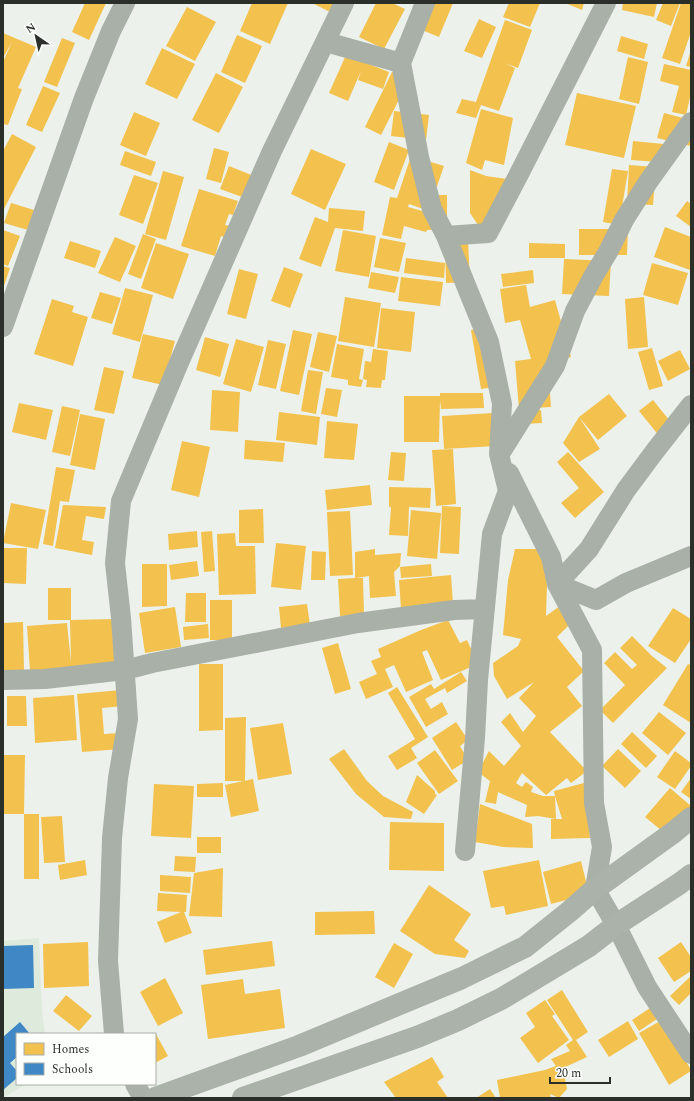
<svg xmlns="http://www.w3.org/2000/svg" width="694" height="1101" viewBox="0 0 694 1101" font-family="Spectral,serif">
<rect width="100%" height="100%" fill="#ecf2eb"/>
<path fill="#ddeadc" d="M39,938L42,1011L45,1034H17V1084H26L3,1098V941Z"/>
<path fill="#f2c14e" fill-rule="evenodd" d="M85,3H106L89,40L72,32Z
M252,3H288L270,44L240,31Z
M312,3H342L336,15Z
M376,3H392L405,9L384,49L359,37Z
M421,3H453L439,37L412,26Z
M509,3H540L530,27L503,17Z
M565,3H584L582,10Z
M623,3H657L654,17L622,10Z
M663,3H680L671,26L656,20Z
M681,3H691V32L680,64L662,58Z
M187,7L216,22L195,61L166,46Z
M479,19L496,27L482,58L464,51Z
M505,20L532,30L518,68L505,63L515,68L499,111L481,105L476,118L456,113L462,99L476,102Z
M3,33L36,47L18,88L22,89L8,125L3,124V62L12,42L3,58Z
M237,35L262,46L245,83L221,72Z
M621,36L648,44L644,59L617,51Z
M62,38L75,43L57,87L44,82Z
M162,48L195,64L177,99L145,84Z
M691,50V67L686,66Z
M346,55L389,72L383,89L358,80L361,71L348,101L329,93Z
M628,57L648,62L639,104L619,99Z
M664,64L691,70V93L686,115L672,112L679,86L660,81Z
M392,72L409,80L381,135L365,127Z
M216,73L243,87L219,133L192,120Z
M43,86L60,93L42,132L26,125Z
M577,93L636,106L624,158L565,145Z
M481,109L513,118L504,165L485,160L482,170L466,163Z
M394,111L429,115L426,140L391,136Z
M134,112L160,123L146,156L120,145Z
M664,113L691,120V146L657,138Z
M12,134L36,147L3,211V151Z
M633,141L674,145L672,163L631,160Z
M389,142L409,150L394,190L374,182Z
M214,148L229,152L221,183L206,179Z
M311,149L346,164L325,210L291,194Z
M125,151L156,162L151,176L120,165Z
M411,156L444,166L434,195H447V229L427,230L426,232L404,226L401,239L382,235L390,197L397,198ZM409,204L426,210V212L408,207Z
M629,165L656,167L653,205L627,204Z
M229,166L254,176L245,198L220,189Z
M612,169L628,171L619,225L603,222Z
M470,170L486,176L507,179L480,228L470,213Z
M163,171L184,177L166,240L145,234Z
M134,175L158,183L143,224L119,215Z
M199,189L238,201L233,215L229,214L225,225L230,226L226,238L221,236L215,256L181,246Z
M687,201L691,204V227L676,216Z
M11,203L34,210L28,230L4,223Z
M329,208L365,211L363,231L335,228L321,267L299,259L315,217L328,222Z
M665,227L691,237V266L690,270L654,257Z
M579,229H628L627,255H579Z
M3,230L20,236L8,266L3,264Z
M343,230L376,236L369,277L335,271Z
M143,234L156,239L141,279L128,274Z
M115,237L136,246L120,282L98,273Z
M380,238L406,243L399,272L374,267Z
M468,240L470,282L446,283L445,242Z
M70,241L101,251L95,268L64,258Z
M156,243L189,254L173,299L141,288Z
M529,243L565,244V258H529Z
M406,258L445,263L444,278L404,273Z
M564,259L611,261L609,296L562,294Z
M652,263L688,273L678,305L643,295Z
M3,266L10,268L3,289Z
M284,267L303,274L290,308L271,301Z
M239,269L258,274L246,319L227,314Z
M533,270L534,283L503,287L501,274Z
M371,272L399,277L395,293L368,288Z
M401,277L443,282L440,306L398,301Z
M526,285L530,307L555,300L571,357L548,364L551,407L519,409L515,361L531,359L520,320L505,323L500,289Z
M125,288L153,295L140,342L112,334Z
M100,292L121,298L112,324L91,318Z
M345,297L381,303L374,347L338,341Z
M644,297L648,347L628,349L625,299Z
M52,299L74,306L72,312L88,317L73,366L34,354Z
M381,308L415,312L411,352L377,348Z
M485,328L495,387L481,389L471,330Z
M293,330L312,334L299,395L280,391Z
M318,332L337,336L329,372L310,367Z
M143,334L175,341L163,385L132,378Z
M205,337L229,344L220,377L196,370Z
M236,339L264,347L251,392L223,384Z
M268,340L286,344L276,389L258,385Z
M337,344L364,349L359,379L363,380L361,387L348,385V380L331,377Z
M652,348L663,386L649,390L638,352Z
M373,349L388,351L385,380H382L381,388L366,387L367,380L363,379L365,361L371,362Z
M680,350L690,369L668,381L658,361Z
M104,367L124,371L114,414L94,410Z
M308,370L323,372L316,414L301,411Z
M326,388L342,390L337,417L321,414Z
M212,390L240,392L238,432L210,430Z
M440,393H483L484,408L441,409L440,400L439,442H404V396H440Z
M609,394L627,416L598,440L579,417Z
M653,400L674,426L660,437L639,411Z
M19,403L53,410L46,440L12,432Z
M62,406L80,410L70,456L52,452Z
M541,410L542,423L523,424L522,411Z
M279,412L320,417L317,445L276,440Z
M493,413L495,446L444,449L442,416Z
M80,414L105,419L95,470L70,465Z
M579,417L600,449L579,462L563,443Z
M327,421L358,424L354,460L324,458Z
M245,440L285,443L283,462L244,459Z
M182,441L210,447L199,497L171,490Z
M453,449L456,504L436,506L432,450Z
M391,452L406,453L404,481L388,480Z
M568,452L604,492L575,518L561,503L579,488L557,462Z
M56,467L75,470L69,502L60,501L53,546L43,544Z
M370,485L372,505L327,510L325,490Z
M389,487L431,488L430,508L409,507L408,536L389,535L391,507H389Z
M11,503L46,510L38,549L3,543Z
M63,505L106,507L104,519L86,516L82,540L94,542L92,555L55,548Z
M442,506L461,507L459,554L440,553Z
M263,509L264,543H239V510Z
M411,510L441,513L437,559L407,556Z
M350,511L353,575L330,576L327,512Z
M197,531L198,547L169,550L168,534Z
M212,531L215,571L204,572L201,532Z
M235,533L236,546H255L256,594L219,595L217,534Z
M276,543L306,546L301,590L271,587Z
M3,548H27L26,584L3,583Z
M375,549V555L401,553L400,566L394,572L396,596L370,598L369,576L356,578H363L364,615L340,616L338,579L355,578V552Z
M515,549H541L547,585L546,616L571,598L573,621L557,637L584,671L567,687L582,706L550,732L587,771L571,783L567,778L546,795L522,773L516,783L522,787L526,782L533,787L531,792L543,796H555L554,791L584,783L590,838L551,839V819H556L538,816L525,817L527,805L498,792L496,804L485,802L490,781L478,772L489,751L504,766L521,746L501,722L510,713L523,732L536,716L519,698L534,682L507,699L494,676L493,663L518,646L521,639L503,635L508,580ZM555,796L562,819H556Z
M312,551L326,552L325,580H311Z
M197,561L199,576L171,580L169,565Z
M142,564H167V606L142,607Z
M431,564L432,576L401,578L400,567Z
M451,575L453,604L401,609L399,580Z
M48,588H71V620H48Z
M186,593H206V622H185Z
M210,600H232V640H210Z
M307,604L310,625L281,628L279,607Z
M175,607L181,647L145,653L139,613Z
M673,608L691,619V639L675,663L648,646Z
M116,619V667L30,671L27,626L67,623L71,663L70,620Z
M448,620L460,643L467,640L478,664L441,680L427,650L422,652L433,680L406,692L394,665L385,669L393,687L366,699L359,682L377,674L371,661L381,657L378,649L421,630Z
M23,622L24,670L3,671V623Z
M208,624L209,638L184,640L183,627Z
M632,636L652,656L667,668L613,723L600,710L625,685L604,663L615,652L632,669L637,665L620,648Z
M338,643L351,689L335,694L322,648Z
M199,664H223V730L199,731Z
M688,664L691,665V723L663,705Z
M461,672L467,681L447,693L445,688L425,699L431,709L442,702L448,714L426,727L409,697L431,684L434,689Z
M397,687L428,737L411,748L417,758L397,770L388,756L415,739L388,693Z
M121,690L123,706L102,708L104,734L120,733L121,749L82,752L77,694Z
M74,695L77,740L35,743L33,698Z
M7,696H26L27,726H7Z
M659,712L686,733L668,755L642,733Z
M246,717L245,781H225V718Z
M456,722L468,740L460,746L468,760L452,770L432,738Z
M283,723L292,774L258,780L250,728Z
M632,732L657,756L646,768L621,744Z
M344,749L367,781L383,796L413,812L411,819L384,817L356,794L329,759Z
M618,749L641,771L625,788L602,766Z
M435,750L458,781L439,794L417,763Z
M675,751L691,763V766L675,789L657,777Z
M3,755H25L24,814H39V879H24V814H3Z
M417,775L435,791V794L437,795L424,814L406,802Z
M691,778V799L681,792Z
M253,779L259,811L231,817L225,785Z
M223,783V797H197V784Z
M154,784L194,786L191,838L151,836Z
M670,788L691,806L667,835L645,817Z
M480,804L532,824L533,848L503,847L475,842Z
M62,816L65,862L44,863L41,817Z
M390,822L444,823V871L389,870Z
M197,837H221V853H197Z
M175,856L196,857L195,872L174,871Z
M85,860L87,875L60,880L58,865Z
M539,860L548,906L506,915L504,906L491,908L483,871Z
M581,861L589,894L551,904L543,872Z
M223,868L222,917L189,916L194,873Z
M160,875L191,877L190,893L160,891Z
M429,885L471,914L454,940L469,951L465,958L435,954L400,931Z
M158,893L187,895L186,912H184L192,933L165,943L157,922L181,912L157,911Z
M374,911L375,934L315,935V912Z
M272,941L275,966L206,975L203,950Z
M88,942L89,986L44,988L43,944Z
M681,942L691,957V971L674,982L658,958Z
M394,943L413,954L394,988L375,977Z
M691,976V993L679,1005L670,996Z
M165,978L183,1013L158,1026L140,992Z
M243,979L245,994L280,989L285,1028L208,1039L201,985Z
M562,990L588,1032L576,1040L587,1057L563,1068L567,1089L559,1098L550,1094L551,1098H500L497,1080L545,1070L556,1066L551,1059L570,1051L566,1045L573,1040L547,1000Z
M66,995L92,1016L79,1031L53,1011Z
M545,1000L555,1014L552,1016L569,1040L538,1063L520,1038L535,1027L526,1013Z
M656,1004L663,1015L639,1031L632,1020Z
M662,1020L691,1070V1071L669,1085L639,1033Z
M628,1021L638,1039L609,1057L598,1040Z
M155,1034H156L168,1056L155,1063Z
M432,1057L444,1077L437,1082L448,1098H396L384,1082Z
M490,1089L496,1098H476Z"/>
<path fill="#3f88c5" d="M33,945L34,988L3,989V946Z
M20,1022L30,1034H17V1057L10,1063L17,1071V1078L3,1090V1037Z"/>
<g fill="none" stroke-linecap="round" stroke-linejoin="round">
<path stroke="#a8b0a8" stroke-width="20" d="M425,3L401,63L419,157L432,209L446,236
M326,42L401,63
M3,327L84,98L111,31L125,3
M501,452L555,366L575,311L594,275L608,252L624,220L648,182L691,122
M509,473L551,557L557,584L592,650L594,803L602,847L595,889L616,925L647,987L691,1054
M557,584L589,549L626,490L655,451L691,405
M557,584L596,600L626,583L691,556
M3,680L45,679L125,670L152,663L358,623L454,610L485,609
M465,851L475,738L478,680L492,534L508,491L499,454L502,404L489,342L446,236L488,233L519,174L606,3
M114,1034L108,961L112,838L118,778L128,719L121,618L115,563L121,501L178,365L272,151L344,3
M135,1084L143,1098"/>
<path stroke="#aab2a9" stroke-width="22" d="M155,1098L299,1046L462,978L525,947L570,911L595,889L674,832L691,818
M243,1098L417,1037L458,1020L501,999L589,946L616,925L679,884L691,875"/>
</g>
<rect width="694" height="1101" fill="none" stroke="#2a2f2a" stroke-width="8"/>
<rect x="16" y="1033" width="140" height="52" fill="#fdfffc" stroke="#a9aca8"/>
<rect x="24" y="1043" width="20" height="12" fill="#f2c14e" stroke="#a9aca8"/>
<text x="52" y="1053" font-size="12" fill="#2a2f2a">Homes</text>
<rect x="24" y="1063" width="20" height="12" fill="#3f88c5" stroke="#a9aca8"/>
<text x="52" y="1073" font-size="12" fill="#2a2f2a">Schools</text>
<g transform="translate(36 36) rotate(326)" stroke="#fdfffc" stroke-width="3" paint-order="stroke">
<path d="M0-3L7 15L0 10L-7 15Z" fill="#2a2f2a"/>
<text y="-6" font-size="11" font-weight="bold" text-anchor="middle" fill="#2a2f2a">N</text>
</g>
<path d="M550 1077v6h60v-6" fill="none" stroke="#2a2f2a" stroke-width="2"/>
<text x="556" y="1077" font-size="12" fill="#2a2f2a" stroke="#fdfffc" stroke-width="3" paint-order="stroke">20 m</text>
</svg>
